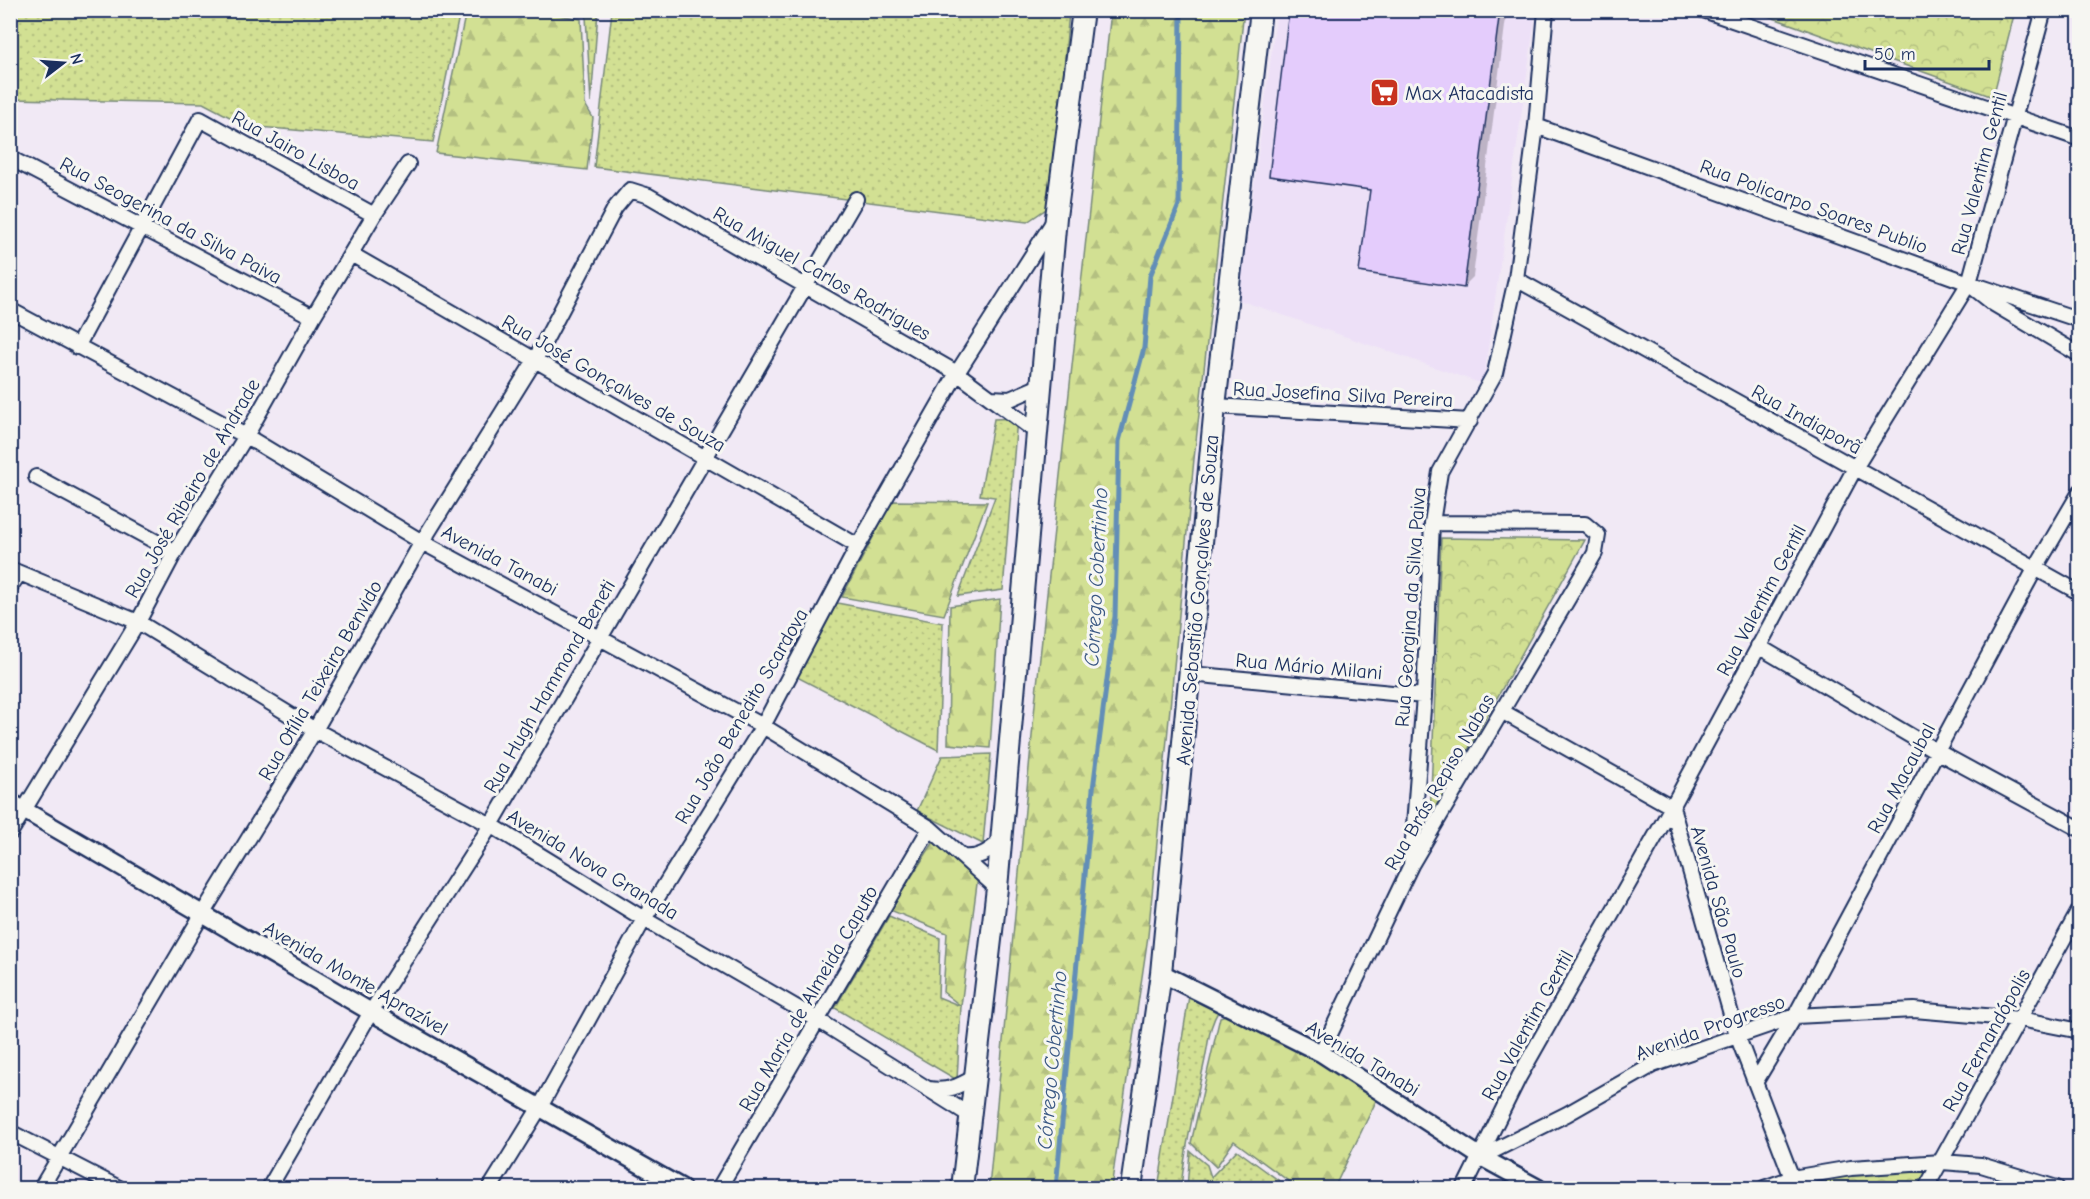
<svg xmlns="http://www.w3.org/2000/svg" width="2090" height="1199" viewBox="0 0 2090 1199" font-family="'Comic Neue',sans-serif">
<defs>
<pattern id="grass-dots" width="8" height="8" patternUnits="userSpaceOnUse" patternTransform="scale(1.5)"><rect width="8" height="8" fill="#d2e093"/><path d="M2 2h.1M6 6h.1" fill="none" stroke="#b4c081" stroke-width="1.8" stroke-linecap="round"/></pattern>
<pattern id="forest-firs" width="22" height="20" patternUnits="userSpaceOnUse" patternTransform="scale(1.5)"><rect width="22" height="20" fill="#d2e093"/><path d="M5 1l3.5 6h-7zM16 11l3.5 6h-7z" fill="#b4c081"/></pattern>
<pattern id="park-crowns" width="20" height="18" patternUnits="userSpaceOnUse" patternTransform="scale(1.5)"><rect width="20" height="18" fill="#d2e093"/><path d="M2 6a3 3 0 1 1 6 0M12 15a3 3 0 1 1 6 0" fill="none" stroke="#b4c081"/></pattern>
</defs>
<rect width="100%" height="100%" fill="#f1e9f5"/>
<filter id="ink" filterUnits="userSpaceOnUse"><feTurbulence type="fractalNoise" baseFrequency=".0167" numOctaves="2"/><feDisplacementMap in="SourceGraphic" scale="12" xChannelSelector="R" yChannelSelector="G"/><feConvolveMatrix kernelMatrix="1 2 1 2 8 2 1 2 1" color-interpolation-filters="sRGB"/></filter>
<g filter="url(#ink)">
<path fill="#ede0f7" d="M1277,11H1536L1483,384L1239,300Z"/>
<path fill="url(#grass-dots)" stroke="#768878" stroke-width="1.5" d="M11,10H460V11L433,142L247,126L203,103L11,99Z
M563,11H598L591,103L586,16Z
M612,11H1069L1052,205L1027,222L594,167Z
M1017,418L1003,590L958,596L995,497L980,495L994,419Z
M837,603L943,623L938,750L797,677Z
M991,754L983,844L917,811L942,756Z
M889,916L940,938L938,997L961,1006L957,1080L835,1008Z
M1190,990L1221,1007C1208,1026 1209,1042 1204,1064C1195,1106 1185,1146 1181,1188H1158Z
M1237,1150L1289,1188H1187L1190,1151L1207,1165L1211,1177Z"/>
<path fill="url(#forest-firs)" stroke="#768878" stroke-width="1.5" d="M466,11H536L581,19L585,104L593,118L587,170L436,153Z
M1111,11H1244L1194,459L1148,936L1111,1188H989L1036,694Z
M892,501L987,502L944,615L842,597Z
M1000,599L990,748L948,744L950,606Z
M935,840L978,876L961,1006L943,992L947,933L890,910Z
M1228,1014L1368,1087L1381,1091L1334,1188H1298L1234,1141L1216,1167L1191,1143L1220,1017Z"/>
<path fill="url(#park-crowns)" stroke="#768878" stroke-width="1.5" d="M1754,11H2015L1993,97Z
M1441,538L1585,540L1430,818Z
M1932,1168L1921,1188H1774L1852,1172Z"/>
<path fill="#0003" d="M1290,10H1507L1473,277L1463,287Z"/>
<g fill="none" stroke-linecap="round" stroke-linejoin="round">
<path stroke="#628eb7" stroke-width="5" d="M1056,1188L1093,789L1115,617L1119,441L1144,348L1150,276L1179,205L1181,10"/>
</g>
<path fill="#e4ccfc" stroke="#1b2f5e" stroke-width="1.5" d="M1289,10H1500L1464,288L1359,272L1370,190L1269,176Z"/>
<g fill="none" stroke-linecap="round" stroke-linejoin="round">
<defs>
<path id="minor" d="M1703,10L2080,139
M1536,126L1969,283L2080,320
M10,158L313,317
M351,254L858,546
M1516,279L2080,593
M1975,289L1994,304L2080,355
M10,310L246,436L422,542L763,726L930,828L997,888
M77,347L200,119L374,215
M991,398L1010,399L1040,386
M1215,406L1470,421
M36,477L175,552
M10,569L138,622L315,730L491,825L644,919L818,1020L971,1116
M10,587L19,574
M1758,646L1938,752L2080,829
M1190,674L1424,696
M1503,712L1672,807L1737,1035L1792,1178
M10,833L138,622L175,552L246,436L313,317L374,215L408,164
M962,857C979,859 988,852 1001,841
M1411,865L1424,696L1432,523L1440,472L1495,373L1516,279L1536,126L1546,10
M1321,1053L1411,865L1595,553L1598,535L1585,524L1432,523
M1756,1081L1795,1016L2035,569L2080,492
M929,1089C948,1092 959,1086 975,1077
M10,1132L119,1188
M1481,1157L1567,1114L1653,1065L1795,1016L1914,1010L2020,1019L2080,1031
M41,1188L203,913L315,730L422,542L535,360L615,208L630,190L649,196L957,373L1035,431
M269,1188L371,1012L491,825L856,199
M490,1188L540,1107L644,919L763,726L858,546L957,373L1055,219
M719,1188L930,828
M1464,1188L1519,1077L1672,807L1855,468L1969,283L2044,10
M1764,1188L1792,1178L1851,1168L1942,1162L1981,1165L2057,1188
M1926,1188L2080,909"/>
<path id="tertiary" d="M10,802L371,1012L682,1188
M1161,973L1321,1053L1481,1157L1538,1188"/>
<path id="secondary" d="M962,1188L997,888L1056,217L1083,10
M1131,1188L1161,973L1215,406L1261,10"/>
</defs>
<use href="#minor" stroke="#1b2f5e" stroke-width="18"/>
<use href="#tertiary" stroke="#1b2f5e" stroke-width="21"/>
<use href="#secondary" stroke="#1b2f5e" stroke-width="24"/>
<use href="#minor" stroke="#f6f6f2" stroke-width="14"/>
<use href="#tertiary" stroke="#f6f6f2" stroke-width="16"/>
<use href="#secondary" stroke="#f6f6f2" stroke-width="20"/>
</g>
</g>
<defs>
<symbol id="supermarket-square" viewBox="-11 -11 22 22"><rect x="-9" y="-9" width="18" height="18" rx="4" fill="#c8321e" stroke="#f6f6f2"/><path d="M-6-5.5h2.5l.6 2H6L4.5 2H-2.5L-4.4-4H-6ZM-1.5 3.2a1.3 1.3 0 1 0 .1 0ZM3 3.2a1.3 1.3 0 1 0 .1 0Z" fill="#fff"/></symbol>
</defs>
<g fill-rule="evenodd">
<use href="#supermarket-square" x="1368" y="76" width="33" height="33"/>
</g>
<g text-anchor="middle" stroke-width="6" stroke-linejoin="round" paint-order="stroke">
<g font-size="20" fill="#1b2f5e" stroke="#f6f6f2" text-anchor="start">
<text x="1405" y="100">Max Atacadista</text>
</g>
<g font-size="20" fill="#1b2f5e" stroke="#f6f6f2">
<text transform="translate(296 150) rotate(29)" y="7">Rua Jairo Lisboa</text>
<text transform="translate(1979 173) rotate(-75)" y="7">Rua Valentim Gentil</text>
<text transform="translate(1814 206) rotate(20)" y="7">Rua Policarpo Soares Publio</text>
<text transform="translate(171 220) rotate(28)" y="7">Rua Seogerina da Silva Paiva</text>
<text transform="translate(822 273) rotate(30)" y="7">Rua Miguel Carlos Rodrigues</text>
<text transform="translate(614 383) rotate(30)" y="7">Rua José Gonçalves de Souza</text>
<text transform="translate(1343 394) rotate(3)" y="7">Rua Josefina Silva Pereira</text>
<text transform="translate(1807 419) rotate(29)" y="7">Rua Indiaporã</text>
<text transform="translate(192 488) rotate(-60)" y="7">Rua José Ribeiro de Andrade</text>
<text transform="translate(500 560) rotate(28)" y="7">Avenida Tanabi</text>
<text transform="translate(1197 600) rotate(-85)" y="7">Avenida Sebastião Gonçalves de Souza</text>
<text transform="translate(1761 600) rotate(-62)" y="7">Rua Valentim Gentil</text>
<text transform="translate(1410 607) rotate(-86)" y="7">Rua Georgina da Silva Paiva</text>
<text transform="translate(1309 666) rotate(5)" y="7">Rua Mário Milani</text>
<text transform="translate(320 680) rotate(-60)" y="7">Rua Otília Teixeira Benvido</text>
<text transform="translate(549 686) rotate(-60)" y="7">Rua Hugh Hammond Beneti</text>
<text transform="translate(741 716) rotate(-60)" y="7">Rua João Benedito Scardova</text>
<text transform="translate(1901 778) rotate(-62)" y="7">Rua Macaubal</text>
<text transform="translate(1439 782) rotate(-60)" y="7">Rua Brás Repiso Nabas</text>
<text transform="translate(593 864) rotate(31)" y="7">Avenida Nova Granada</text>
<text transform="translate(1719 902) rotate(74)" y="7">Avenida São Paulo</text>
<text transform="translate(356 978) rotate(30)" y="7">Avenida Monte Aprazível</text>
<text transform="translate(808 998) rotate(-60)" y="7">Rua Maria de Almeida Caputo</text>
<text transform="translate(1527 1025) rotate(-61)" y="7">Rua Valentim Gentil</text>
<text transform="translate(1710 1027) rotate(-20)" y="7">Avenida Progresso</text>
<text transform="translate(1986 1040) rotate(-61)" y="7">Rua Fernandópolis</text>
<text transform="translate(1363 1058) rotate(31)" y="7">Avenida Tanabi</text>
</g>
<g font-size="21" font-style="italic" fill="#395783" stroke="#f6f6f2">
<text transform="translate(1096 577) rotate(-87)" y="7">Córrego Cobertinho</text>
<text transform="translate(1052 1060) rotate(-85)" y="7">Córrego Cobertinho</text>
</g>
</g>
<rect width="2090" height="1199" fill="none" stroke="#f6f6f2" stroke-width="36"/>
<rect x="18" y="18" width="2054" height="1163" fill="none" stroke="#1b2f5e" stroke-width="2" filter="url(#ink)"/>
<g transform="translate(63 63) rotate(73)" stroke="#f6f6f2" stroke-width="4.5" paint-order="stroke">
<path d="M0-4.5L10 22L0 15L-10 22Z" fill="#1b2f5e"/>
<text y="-9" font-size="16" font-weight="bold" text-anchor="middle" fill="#1b2f5e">N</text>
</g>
<path d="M1865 60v9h124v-9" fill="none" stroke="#1b2f5e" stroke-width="3"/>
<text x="1874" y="60" font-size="18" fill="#1b2f5e" stroke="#f6f6f2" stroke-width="4.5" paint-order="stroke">50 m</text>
</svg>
